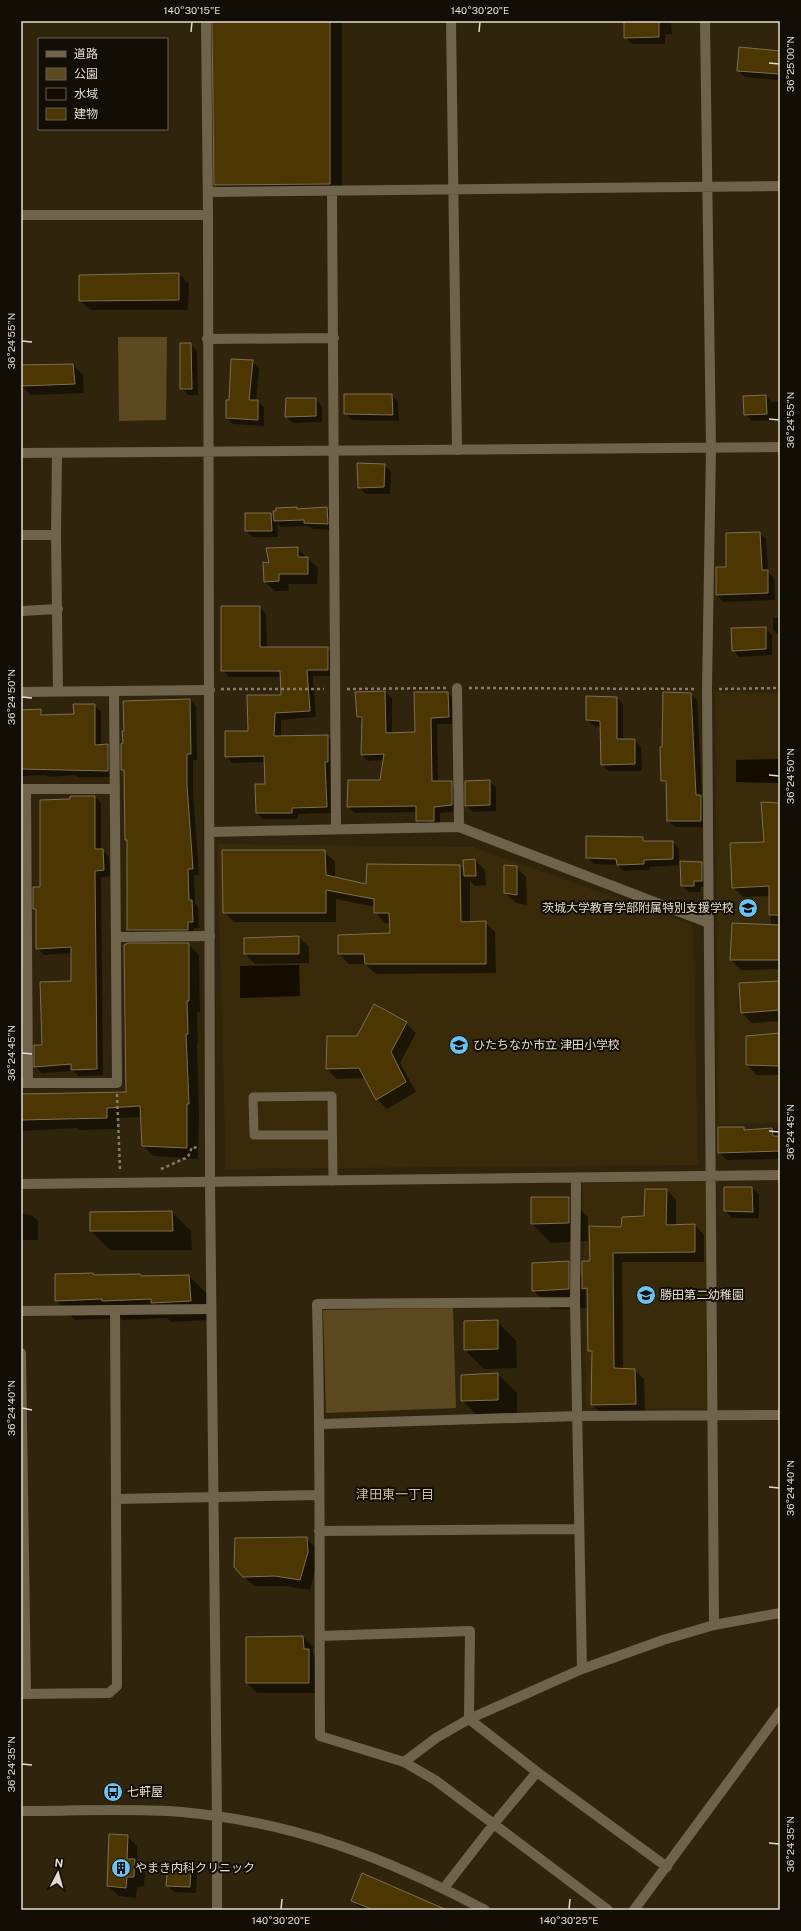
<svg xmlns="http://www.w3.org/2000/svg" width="801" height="1931" viewBox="0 0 801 1931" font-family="'Public Sans','Noto Sans JP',sans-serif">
<rect width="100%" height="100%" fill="#30240c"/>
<path fill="#392a09" d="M715,692L780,693V1123L718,1124Z
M217,844L473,847L693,925L698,1165L226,1169Z
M707,1181L709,1409L586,1408L583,1183Z"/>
<path fill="#5d4920" d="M118,337H167L166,420L119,421Z
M453,1308L456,1408L326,1413L323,1310Z"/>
<path fill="#150c00" d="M780,759V783L736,782V760Z
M299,965L300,996L240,998V966Z"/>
<path fill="#0007" d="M212,21H342V196L228,197L215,185Z
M625,21H671L672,34H665V44H632L625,37Z
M780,52V80L745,77L738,71Z
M179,274L189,284L188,310H90L80,300Z
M190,344L197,351L198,395H188L181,388Z
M252,361L259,368L256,401L264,407V426L233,424L227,418L230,401Z
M73,365L83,375L84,393L31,395L21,385Z
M392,395L398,402L399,421L352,420L345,413Z
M766,396L772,402H780V420L752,421L745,414Z
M315,399L322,406V422L293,423L286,417Z
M384,465L391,471L390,494H366L359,487Z
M296,508L298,510L326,508L333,514L334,530L312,529L308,526L281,527L277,523L278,537H253L246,531L270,514L275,518Z
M759,533L766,539L768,572L774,578L775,600L723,602L717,595V568H727Z
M297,548L318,568L317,584H288L289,591H275L265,582L270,564Z
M260,607L266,614L267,648H327L334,654L335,676H313L316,717L281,720V737L327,736L334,743L333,813L298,814V819H263L257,813L266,785L265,762L232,763L226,756L282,696V677H229L222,670Z
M773,618H780V636L773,630Z
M765,628L772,635V655L739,657L733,650Z
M385,692L392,698V733H416L448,693L455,700V724H437L438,782H450L457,789L458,811L440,813V827L424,828L417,821V812L355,813L348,806L381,781L384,760L368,761L362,755V722L357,717Z
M690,694L697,700L702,797L707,803V827H675L668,821L667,785L662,780L663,748Z
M617,698L623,704V740H635L641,747L642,771H609L602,765L601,727L594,726L587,720Z
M190,700L196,706L197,760H193V792L199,875H194L195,904L198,907L199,928H194V936L135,937L128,930V842L126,840L125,773L122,770V744Z
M94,705L101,712V746L108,745L114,752V777H78L76,775L49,777L46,775L21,776V711L40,710L46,716L75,715Z
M489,781L496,787V811L473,812L466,806Z
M95,797L101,803V850L109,856L110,876L101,877L103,1075L79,1076L73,1071L42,1073L35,1067L72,982V953L44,955L37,948V911L34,909L71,800Z
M780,804V969L741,970L731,960L732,924L771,925L770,896L743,897L733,887L766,843Z
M642,838L646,842H673L679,849V865L650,867V870L624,871L618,865L594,864L587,858Z
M325,852L335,862V879L367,885L460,866L465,872L475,860L485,870L486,885L475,886L470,880V922H485L495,932L496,973L376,974L365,964H349L339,954L391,934L390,923H385L375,912V907L336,899V922H234L224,912Z
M701,863L708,869V887H701L700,892H689L682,886Z
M516,867L526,877L527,905L516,903L505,893Z
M299,937L309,947V963L255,964L245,954Z
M188,944L199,955L200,1012H197L198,1044H197L199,1114L198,1159L153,1156L143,1145L142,1117L117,1118L118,1129L79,1130L77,1128L21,1131V1095L127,1093Z
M780,982V1021L752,1023L742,1013Z
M406,1023L416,1033L400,1063L416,1092L387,1109L377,1099L365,1078L337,1079L327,1069L358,1037Z
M780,1034V1075H757L747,1065Z
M743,1128L746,1131L780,1129V1159L727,1160L719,1152Z
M725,1188H752L759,1194V1218H732L725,1211Z
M667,1190L676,1200V1225H695L704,1235V1262H622L623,1369L634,1370L644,1379L645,1413L602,1414L592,1405L593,1355L589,1350L588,1308L552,1309L533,1290L568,1262L583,1277L591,1262L622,1228L645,1217Z
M569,1198L588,1217V1241L551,1243L532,1224Z
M172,1212L191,1231L192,1250H110L91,1231Z
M21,1214L32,1215L38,1221V1240H21Z
M56,1275H140L143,1277L189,1276L208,1295L209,1320L171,1322L167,1318L122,1320L120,1318L75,1320L56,1300Z
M497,1321L516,1341L517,1368L484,1369L465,1350Z
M498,1374L517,1393V1418L481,1419L462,1400Z
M306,1538L316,1548L317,1563L310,1590L286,1586H254L243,1576Z
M303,1637L313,1647V1654L319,1660V1693H257L247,1683V1638Z
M127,1836L137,1846V1862L145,1870L144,1886L137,1887L136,1898L119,1896L108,1886Z
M190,1865L197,1872L196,1893L174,1892L167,1885Z
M352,1900L444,1910H362Z"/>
<path fill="#4c3602" stroke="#7d6f55" d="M212,21H330V184L214,185Z
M624,21H659V37L624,38Z
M739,47L780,51V74L737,71Z
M179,273V300L79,301V275Z
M180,343H191L192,389H180Z
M231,359L253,360L249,400H258V420L226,418V400H229Z
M73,364L75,384L21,386V365Z
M344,394H392L393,415L344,414Z
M766,395L767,414L744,415L743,396Z
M286,398H316V416L285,417Z
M357,463L385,464L384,487L358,488Z
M297,507V509L327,507L328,524L304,523V520L274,521L273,511H276V508Z
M245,513H271L272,531H245Z
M760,532L762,570H768V593L716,595V567H726V533Z
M298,547V557H308V574H279V581L264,582L263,562L269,563L266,548Z
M221,606H260V647H328V670H307L310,711L275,713L274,736L328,735V762H325L327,807L292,808V813H256L255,784H265L264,756L225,757V731H248L247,695H281L280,671H221Z
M766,627V649L732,651L731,628Z
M385,691L386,733L415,732L414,692H448L449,717L431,718L432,781H452V805L434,807V821H416V806L347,807L348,780H380L384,754L361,755L362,717H357L355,692Z
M663,692L691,693L696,795H701V821H667L666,781H661L660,747H662Z
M586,696L617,697V739H635V764L601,765L600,721L586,720Z
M190,699L191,754H187V785L193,869H188L189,900H192L193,922H188V930H127V840H125L124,770H121V744L123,743L122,731H124L123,701Z
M73,704H95V745L108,744V771L21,769V710L41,709V715L74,714Z
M490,780V805L465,806V781Z
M70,796H95V849H103L104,870L95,871L97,1069L71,1070V1064L34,1067V1045H42L40,982L71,981V947L36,949V909H33V887H40V800L70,799Z
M761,802L780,803V915H769V886L732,888L730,843L764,842Z
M586,836L643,837V841H673V859L644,860V864L617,865L616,859L586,858Z
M222,850H325L326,875L366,884L367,864L460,865L461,922L486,921V964H365L364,954H338V935L390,933L389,913H374V899L326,890V913H223Z
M475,859L476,876H464L463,860Z
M680,861L702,862V881H694V886H681Z
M504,865L517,866V895L504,893Z
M732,923L780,925V960H730Z
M299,936V954H244V938Z
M128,943H189V1001H187L188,1034H186L189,1104H187V1148L142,1146L140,1106L107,1108V1118L21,1120V1094L126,1092L124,945Z
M780,981V1010L741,1013L739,983Z
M374,1004L407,1022L391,1052L406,1082L376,1100L359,1068L326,1069L327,1036H357Z
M780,1033V1066L746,1065V1036Z
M718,1127H744V1130L772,1128L773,1136H780V1151L718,1153Z
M724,1187H752L753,1212L724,1211Z
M645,1189H667L666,1225L695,1224V1252L613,1253L614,1368L635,1369L636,1404L591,1405L592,1351H588L587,1288L582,1289V1261H590L589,1226L621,1227L622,1217L644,1216Z
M531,1197H569V1223L531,1224Z
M172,1211L173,1231H90V1212Z
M569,1261V1289L532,1291V1263Z
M93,1273L94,1275L140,1274L141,1276L189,1275L191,1301L151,1303V1299L102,1301V1299L55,1301V1274Z
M498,1320V1349L464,1350V1321Z
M498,1373V1400L461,1401V1375Z
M307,1537L308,1552L300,1580L275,1576L243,1577L234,1567L235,1538Z
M303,1636L304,1649H309V1683H246V1637Z
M109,1834L128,1835L127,1859H135L134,1877H127L126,1888L107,1886Z
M168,1864H191L190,1887L166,1886Z
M362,1873L447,1910H374L351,1901Z"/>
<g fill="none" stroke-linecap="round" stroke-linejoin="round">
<path stroke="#887d6a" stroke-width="2.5" stroke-dasharray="3 3" stroke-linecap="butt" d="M469,688L696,689
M221,689H324
M347,689L446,688
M719,689L780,688
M117,1094L120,1170
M161,1169L188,1157L192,1147L198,1148"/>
<path stroke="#70634b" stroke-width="9" d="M332,1135H254L253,1097L332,1096L333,1181"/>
<path stroke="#70634b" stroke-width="10" d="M451,21L457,450
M705,21L711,448L707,689L714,1625
M332,191L336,829
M208,192L780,186
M21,215H208
M207,339L334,338
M57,453L56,535L58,691
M21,535H56
M21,611L58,609
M457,688L459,827
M21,692L210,690
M21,789H115
M26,789L28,1083
M210,832L459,827L709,923
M116,937L210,936
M21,1083H117L114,691
M576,1178L575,1302L582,1669
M21,1184L780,1175
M575,1302L317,1304C321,1448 319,1592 320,1736L404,1762L435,1780L608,1910
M21,1311L211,1309
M21,1353L26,1694
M321,1424L577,1416L780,1415
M116,1499L318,1495
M319,1531L579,1529
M320,1636L470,1631L469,1719L537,1772
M21,1694L109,1693L117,1686L115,1310
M404,1762L436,1738L469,1719L582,1669L663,1640L714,1625L780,1613
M444,1888L493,1825L537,1772L667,1867
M634,1910L780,1712"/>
<path stroke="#70634b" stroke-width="10" d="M206,21L208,215L210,1183L217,1817V1910
M21,453L780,447
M21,1811C74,1811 128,1808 182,1812C294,1822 387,1858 485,1910"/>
</g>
<path fill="none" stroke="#e3dbcd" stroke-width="1.5" d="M191,32L192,22M479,32L480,22M769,63L779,64M22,341L32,342M769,419L779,420M22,697L32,698M769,775L779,776M22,1053L32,1054M769,1131L779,1132M22,1408L32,1410M769,1487L779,1488M22,1764L32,1765M769,1843L779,1844M281,1909L282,1899M569,1909L570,1899"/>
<defs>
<symbol id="school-disc" viewBox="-11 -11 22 22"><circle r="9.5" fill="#6ac3f1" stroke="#130e05"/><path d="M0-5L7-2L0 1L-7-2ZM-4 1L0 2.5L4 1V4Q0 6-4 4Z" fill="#111"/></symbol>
<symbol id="bus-disc" viewBox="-11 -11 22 22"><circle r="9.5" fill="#6ac3f1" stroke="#130e05"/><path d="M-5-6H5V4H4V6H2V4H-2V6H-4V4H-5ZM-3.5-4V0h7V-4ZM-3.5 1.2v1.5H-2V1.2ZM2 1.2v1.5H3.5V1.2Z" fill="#111"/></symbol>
<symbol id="building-disc" viewBox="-11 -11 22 22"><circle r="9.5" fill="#6ac3f1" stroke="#130e05"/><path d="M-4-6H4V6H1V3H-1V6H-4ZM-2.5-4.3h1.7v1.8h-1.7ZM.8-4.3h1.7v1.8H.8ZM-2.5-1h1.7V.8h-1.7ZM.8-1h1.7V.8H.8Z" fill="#111"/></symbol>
</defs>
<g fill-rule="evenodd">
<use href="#school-disc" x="737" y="897" width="22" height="22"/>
<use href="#school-disc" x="448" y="1034" width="22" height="22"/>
<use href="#school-disc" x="635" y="1284" width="22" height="22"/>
<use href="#bus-disc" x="102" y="1781" width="22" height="22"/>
<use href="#building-disc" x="110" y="1857" width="22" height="22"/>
</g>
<g text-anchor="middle" stroke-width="4" stroke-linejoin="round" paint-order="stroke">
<g font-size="12" fill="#e3dbcd" stroke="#130e05" text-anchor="start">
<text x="734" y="912" text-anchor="end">茨城大学教育学部附属特別支援学校</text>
<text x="473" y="1049">ひたちなか市立 津田小学校</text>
<text x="660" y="1299">勝田第二幼稚園</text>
<text x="127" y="1796">七軒屋</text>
<text x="135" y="1872">やまき内科クリニック</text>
</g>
<g font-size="13" fill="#ccbda1" stroke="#130e05">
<text x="395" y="1499">津田東一丁目</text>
</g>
</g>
<rect width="801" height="1931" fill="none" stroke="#130e05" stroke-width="44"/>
<rect x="38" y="38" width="130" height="92" fill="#130e05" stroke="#666055"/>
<rect x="46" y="51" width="20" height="6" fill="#70634b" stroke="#666055"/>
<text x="74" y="58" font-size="12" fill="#e3dbcd">道路</text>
<rect x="46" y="68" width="20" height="12" fill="#5d4920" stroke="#666055"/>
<text x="74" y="78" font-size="12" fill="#e3dbcd">公園</text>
<rect x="46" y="88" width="20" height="12" fill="#150c00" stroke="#666055"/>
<text x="74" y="98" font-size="12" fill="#e3dbcd">水域</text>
<rect x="46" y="108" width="20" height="12" fill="#4c3602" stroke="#666055"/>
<text x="74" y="118" font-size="12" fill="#e3dbcd">建物</text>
<g transform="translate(58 1873) rotate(6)" stroke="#130e05" stroke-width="3" paint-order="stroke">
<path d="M0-3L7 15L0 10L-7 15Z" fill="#e3dbcd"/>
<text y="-6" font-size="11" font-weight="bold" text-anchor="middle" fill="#e3dbcd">N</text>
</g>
<rect x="22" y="22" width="757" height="1887" fill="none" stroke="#e3dbcd" stroke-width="1.5"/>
<g font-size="10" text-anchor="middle" fill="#e3dbcd">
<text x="192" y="14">140°30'15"E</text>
<text x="480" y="14">140°30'20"E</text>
<text transform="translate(790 64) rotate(-90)" y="4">36°25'00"N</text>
<text transform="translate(11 341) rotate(-90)" y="4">36°24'55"N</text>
<text transform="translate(790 420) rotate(-90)" y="4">36°24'55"N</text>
<text transform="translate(11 697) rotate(-90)" y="4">36°24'50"N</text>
<text transform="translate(790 776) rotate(-90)" y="4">36°24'50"N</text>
<text transform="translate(11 1053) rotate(-90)" y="4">36°24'45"N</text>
<text transform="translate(790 1132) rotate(-90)" y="4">36°24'45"N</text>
<text transform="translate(11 1408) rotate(-90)" y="4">36°24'40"N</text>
<text transform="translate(790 1488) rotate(-90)" y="4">36°24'40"N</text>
<text transform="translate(11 1764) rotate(-90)" y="4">36°24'35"N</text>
<text transform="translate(790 1844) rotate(-90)" y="4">36°24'35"N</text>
<text x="281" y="1924">140°30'20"E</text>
<text x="569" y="1924">140°30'25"E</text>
</g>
</svg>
